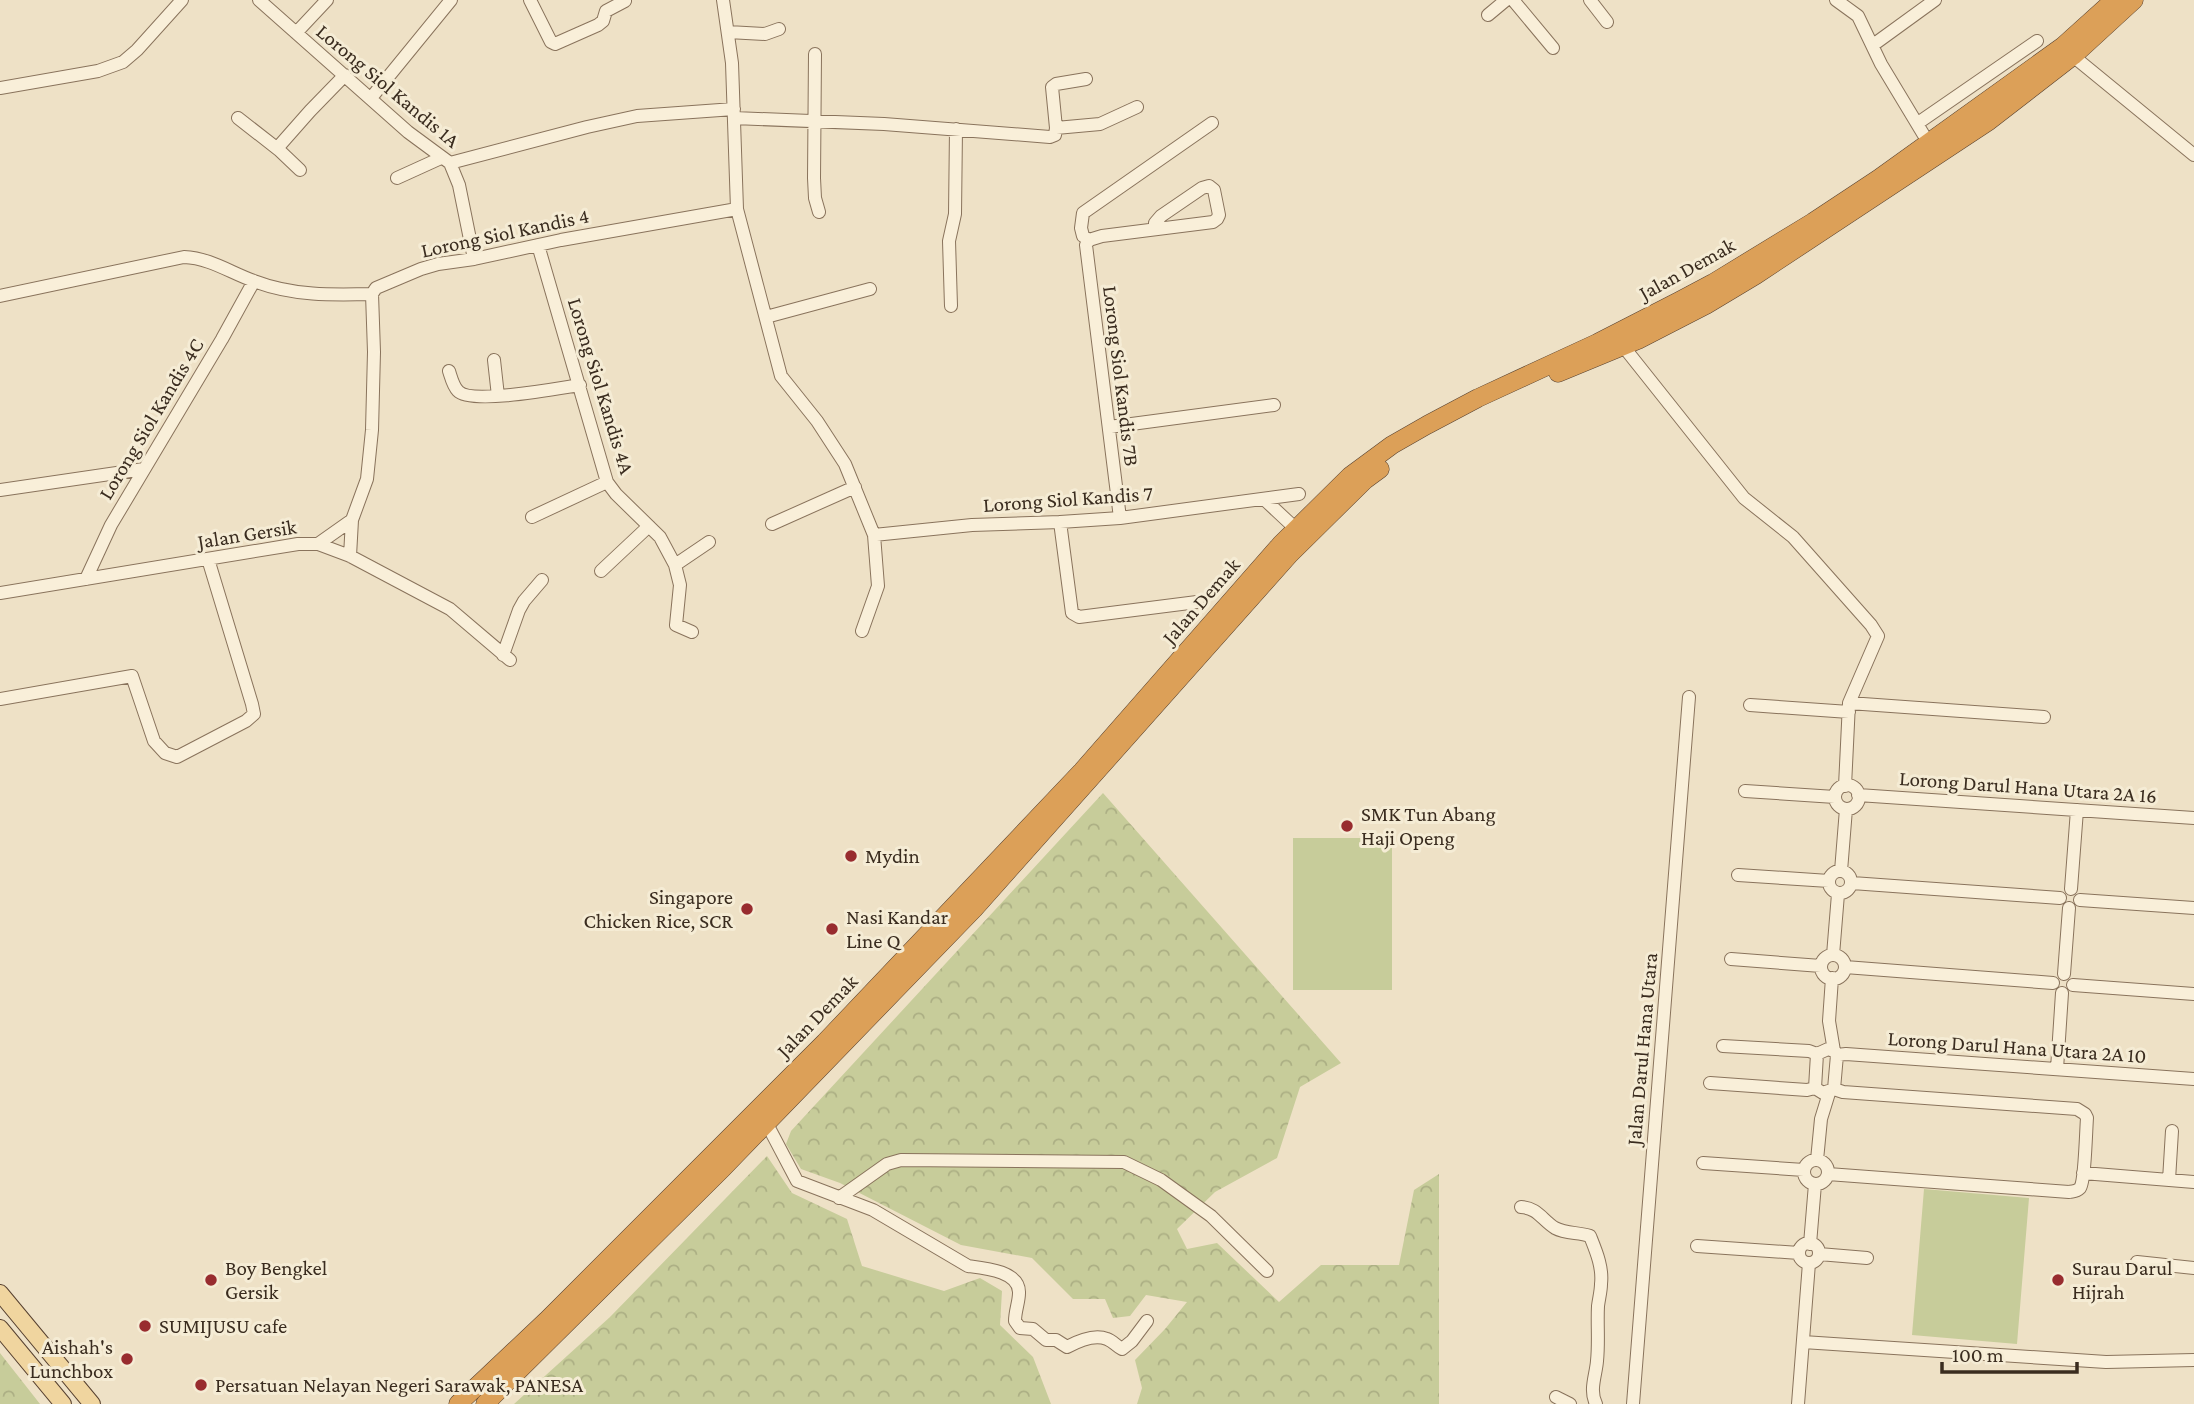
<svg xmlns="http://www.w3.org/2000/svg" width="2194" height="1404" viewBox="0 0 2194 1404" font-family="'Crimson Pro',serif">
<defs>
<pattern id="forest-crowns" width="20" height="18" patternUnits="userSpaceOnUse" patternTransform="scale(1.75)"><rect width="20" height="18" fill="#c7cc9a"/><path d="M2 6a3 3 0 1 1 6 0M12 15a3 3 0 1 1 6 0" fill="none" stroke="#acaf84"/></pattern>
</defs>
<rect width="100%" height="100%" fill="#eee1c6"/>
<path fill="#c7cc9a" d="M1293,838H1392V990H1293Z
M1924,1189L2029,1198L2017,1344L1912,1335Z"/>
<path fill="url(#forest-crowns)" d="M1103,793L1341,1063L1300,1087L1277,1158L1215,1192L1177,1229L1187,1249L1217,1243L1279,1302L1321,1265H1399L1414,1190L1439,1174V1404H1137L1142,1388L1135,1360L1165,1329L1187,1302L1146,1295L1130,1316L1113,1318L1105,1299H1073L1032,1258L961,1245L840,1183L801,1169L786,1144L791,1131Z
M767,1156L792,1193L847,1219L862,1266L944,1291L980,1278L1002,1291L1000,1325L1033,1357L1051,1404H514L610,1317Z
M0,1353L40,1404H0Z"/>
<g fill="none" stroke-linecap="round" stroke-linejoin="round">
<defs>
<path id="minor" d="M259,0L408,132L450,163L459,185L474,259
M530,0L551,42L555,44L598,25L603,21L606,11L625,1
M723,0L732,63L737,209L781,376L817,421L845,464L874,535L878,586L862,631
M1513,0L1553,48
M1590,0L1607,22
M1836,0L1858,16L1881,64L1928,142
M1488,15L1506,0
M728,32L765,34L779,29
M296,33L327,0
M1873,45L1935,0
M815,54L814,178L815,198L819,212
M2073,56L2194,155
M0,88L98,71L123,62L137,50L182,0
M371,98L451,0
M238,118L279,150
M734,118L884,124L1050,137L1055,135L1056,128L1052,87L1056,84L1086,79
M1918,123L2037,41
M1056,128L1100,124L1137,107
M450,163L587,127L637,116L734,109
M300,170L279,150L280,145L310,111L345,75
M397,178L441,158
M1089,240L1086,245L1120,518
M1089,240L1102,236L1213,222L1217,219L1219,215L1214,190L1209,186L1202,188L1161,216L1155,223V229
M1089,240L1083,236L1081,228L1083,213L1212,123
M538,245L607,482L616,494L660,537L675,565L680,585L676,625L692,632
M0,296L184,257C210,258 231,273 254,281C293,296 332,295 372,294L376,288L421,269L438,264L474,259L561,240L737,209
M951,306L949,241L955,214L956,129
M766,317L870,289
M1623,346L1744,498L1793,537L1871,625L1878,636L1849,703L1845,786
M494,360L498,396
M449,371C451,377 453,386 458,391C471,405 560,388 580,385
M1109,427L1274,405
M0,490L144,469
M1265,500L1296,529
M532,517L607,482
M1060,522L1072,613L1079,617L1197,602
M772,524L855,487
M874,535L972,525L1060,522L1120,518L1299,494
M318,544L352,520
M350,556L352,520L367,479L372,430L374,352L372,294
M675,565L709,542
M601,571L649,526
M86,579L111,525L222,339L254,281
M0,593L298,544H318L350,556L450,609L510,660
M503,655L519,610L524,601L542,580
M0,699L132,676L154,741L165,753L177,757L246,721L254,714L252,704L208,559
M1849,703L2044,717
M1750,705L1849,712
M1835 797a12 12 0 1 1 24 0a12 12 0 1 1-24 0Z
M1745,791L1835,797
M1858,795L2194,818
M1829 882a11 11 0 1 1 22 0a11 11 0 1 1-22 0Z
M1841,871L1846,809
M1738,875L1829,881
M1852,883L2060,898
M2071,889L2077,810
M2080,900L2194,908
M1833,955L1838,894
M1821 967a12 12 0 1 1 24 0a12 12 0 1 1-24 0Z
M1731,959L1821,966
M1845,967L2053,983
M2064,974L2069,908
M1832,978L1829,1021L1834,1051
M2073,985L2194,994
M1723,1046L1809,1051L1817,1054
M1828,1049L1834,1051L1837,1055L1834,1089L1823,1093L1815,1088L1817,1054Z
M1837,1055L1846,1054L2194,1079
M2057,1069L2062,993
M1710,1083L1807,1090L1815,1088
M767,1124L797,1181L873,1210L968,1266C984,1268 1020,1271 1019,1293C1019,1302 1015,1311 1015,1321L1020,1328L1033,1329L1046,1340H1056L1067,1347C1078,1341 1095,1334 1107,1339C1113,1341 1116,1346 1122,1349L1132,1341L1147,1321
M1817,1160L1821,1119L1829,1093
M1804 1172a12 12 0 1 1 24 0a12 12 0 1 1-24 0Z
M1703,1163L1804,1170
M2083,1173L2194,1182
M1828,1174L2069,1192C2074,1191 2076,1192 2080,1188C2085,1181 2086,1130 2087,1118L2085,1114L2077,1109L1843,1092L1834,1089
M2169,1180L2172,1131
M839,1198L887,1164L901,1160L1124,1162L1161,1180L1211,1216L1267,1271
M1521,1207C1538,1208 1542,1220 1555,1228C1566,1234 1578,1232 1590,1236C1596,1251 1603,1267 1601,1284C1601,1291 1599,1298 1598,1306C1597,1324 1599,1342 1597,1361C1596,1375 1589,1390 1596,1404
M1799 1253a10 10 0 1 1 20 0a10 10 0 1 1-20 0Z
M1810,1244L1815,1184
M1697,1246L1799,1253
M1819,1254L1867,1258
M2137,1262L2194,1268
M1803,1342L2106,1362L2194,1360
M1556,1397L1570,1404
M1633,1404L1689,697
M1798,1404L1809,1263"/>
<path id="major" d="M0,1293L92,1404
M0,1328L63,1404"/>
<path id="highway" d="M1558,373L1638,340L1706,305L1756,275L1989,121L2073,56L2134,0
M458,1404L547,1320L825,1042L1082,771L1281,544L1350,476L1392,445L1427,425L1478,398L1597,343L1679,301L1713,283L1813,222L1878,179L2063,46L2114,0
M485,1404L722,1169L974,909L1290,554L1365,480L1380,469"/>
</defs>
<use href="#minor" stroke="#89735c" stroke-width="14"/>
<use href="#major" stroke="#574130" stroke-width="18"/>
<use href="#highway" stroke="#574130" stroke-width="19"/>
<use href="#minor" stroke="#f9efd9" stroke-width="12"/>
<use href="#major" stroke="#f0d59f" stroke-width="16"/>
<use href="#highway" stroke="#dca058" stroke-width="18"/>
</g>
<g fill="#982c2f" stroke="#f5ecd5" stroke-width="2.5">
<circle cx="1347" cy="826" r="7"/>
<circle cx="851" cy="856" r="7"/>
<circle cx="747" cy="909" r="7"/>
<circle cx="832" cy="929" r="7"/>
<circle cx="211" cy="1280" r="7"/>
<circle cx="2058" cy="1280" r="7"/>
<circle cx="145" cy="1326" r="7"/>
<circle cx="127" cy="1359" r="7"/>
<circle cx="201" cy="1385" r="7"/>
</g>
<g text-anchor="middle" stroke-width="6" stroke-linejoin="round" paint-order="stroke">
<g font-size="21" fill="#3a2c1f" stroke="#f5ecd5">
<text transform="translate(388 86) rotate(40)" y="7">Lorong Siol Kandis 1A</text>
<text transform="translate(505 233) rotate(-12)" y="7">Lorong Siol Kandis 4</text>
<text transform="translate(1687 269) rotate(-29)" y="7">Jalan Demak</text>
<text transform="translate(1121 376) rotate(83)" y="7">Lorong Siol Kandis 7B</text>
<text transform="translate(601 386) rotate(73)" y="7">Lorong Siol Kandis 4A</text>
<text transform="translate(151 419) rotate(-59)" y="7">Lorong Siol Kandis 4C</text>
<text transform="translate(1068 499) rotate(-4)" y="7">Lorong Siol Kandis 7</text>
<text transform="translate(247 534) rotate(-9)" y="7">Jalan Gersik</text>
<text transform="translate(1201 601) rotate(-49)" y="7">Jalan Demak</text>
<text transform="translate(2028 787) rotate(4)" y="7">Lorong Darul Hana Utara 2A 16</text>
<text transform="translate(817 1016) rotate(-46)" y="7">Jalan Demak</text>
<text transform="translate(2017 1047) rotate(4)" y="7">Lorong Darul Hana Utara 2A 10</text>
<text transform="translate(1642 1049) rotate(-85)" y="7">Jalan Darul Hana Utara</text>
</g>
<g font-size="21" fill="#3a2c1f" stroke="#f5ecd5" text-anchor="start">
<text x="1361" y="821">SMK Tun Abang<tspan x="1361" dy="24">Haji Openg</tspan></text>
<text x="865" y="863">Mydin</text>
<text x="733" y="904" text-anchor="end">Singapore<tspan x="733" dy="24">Chicken Rice, SCR</tspan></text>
<text x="846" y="924">Nasi Kandar<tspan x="846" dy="24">Line Q</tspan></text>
<text x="225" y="1275">Boy Bengkel<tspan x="225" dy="24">Gersik</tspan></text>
<text x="2072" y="1275">Surau Darul<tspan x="2072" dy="24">Hijrah</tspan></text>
<text x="159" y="1333">SUMIJUSU cafe</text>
<text x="113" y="1354" text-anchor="end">Aishah's<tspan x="113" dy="24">Lunchbox</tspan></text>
<text x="215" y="1392">Persatuan Nelayan Negeri Sarawak, PANESA</text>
</g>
</g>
<path d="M1942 1362v10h135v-10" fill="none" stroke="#3a2c1f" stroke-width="3.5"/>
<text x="1952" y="1362" font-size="21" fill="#3a2c1f" stroke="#f5ecd5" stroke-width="5" paint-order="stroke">100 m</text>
</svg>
